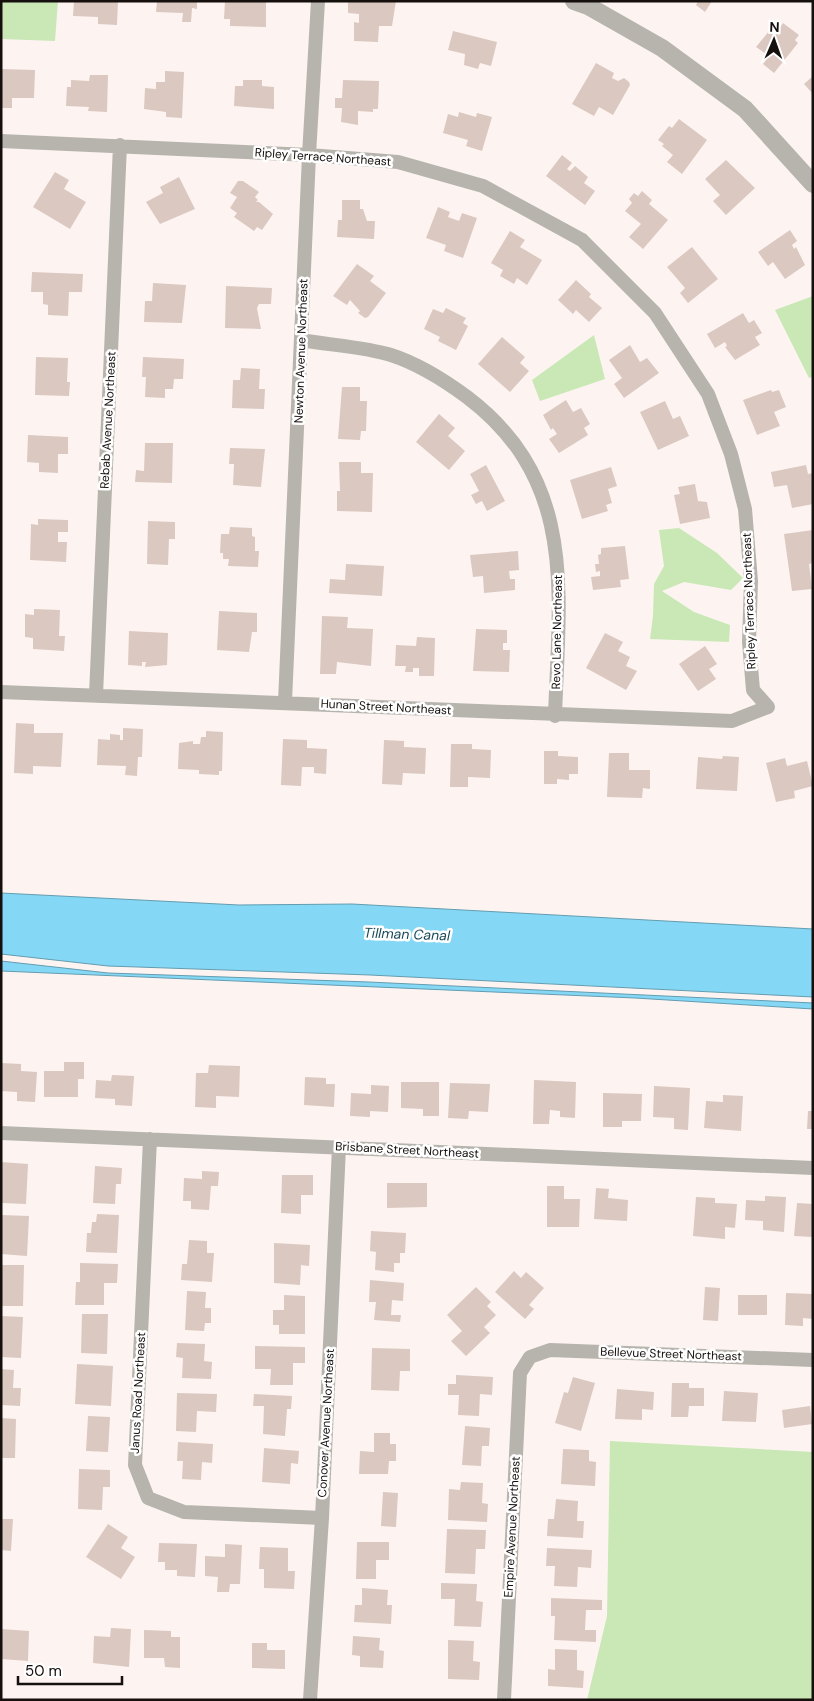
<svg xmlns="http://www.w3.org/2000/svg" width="814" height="1701" viewBox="0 0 814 1701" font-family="'DM Sans',sans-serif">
<rect width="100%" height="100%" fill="#fdf4f1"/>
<path fill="#c9e8b6" d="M1,1H58L55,41L1,39Z
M813,296V377L809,378L775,310Z
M594,335L605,379L540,401L532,380Z
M679,528L717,553L743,578L731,590L684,582L662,591L694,612L730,625L729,642L650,639L653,616L654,584L664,566L659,530Z
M610,1441L813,1452V1700H587L607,1616Z"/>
<path fill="#84d8f6" stroke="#639cb0" d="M1,893L239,905L352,904L813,929V997L370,975L108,966L1,954Z
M1,961L108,973L369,982L813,1003V1009L635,998L1,971Z"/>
<path fill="#dbc8c1" d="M74,1H118L117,25L98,24V17L73,16Z
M157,1H197V9L192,8L191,22H182L183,13L156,12Z
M225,1H266V27L230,26V19H224Z
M348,1H396L392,26H379L378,42L354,41V22L359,23V14L348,13Z
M698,1H712L705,12L696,5Z
M783,23L799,35L795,40L798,43L774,73L763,64L766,60L763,58L766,54L756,47L774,25L779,29Z
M453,31L497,42L491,66L480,63L478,69L464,65L465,54L448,50Z
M596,63L614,73L612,78L618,81L624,78L629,82L630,85L613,115L599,107L594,116L572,104Z
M1,69L35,70L34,98H12V108H1Z
M165,71L184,72L182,118L166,117V112L144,109L145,88L156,89V82H165Z
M90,75H108L107,112L88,111L89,107L66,106L67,87H71V80L89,81Z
M813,76V94L804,84Z
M243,80H262V86L274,87V109L234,106L235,86H243Z
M343,80L379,81L378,109H373V112L358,111V125L341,122L342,108H335V98H342Z
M459,112L476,117L477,113L492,117L482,151L466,146L468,140L443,133L448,114L458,117Z
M679,119L707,140L682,174L667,162L673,155L662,146L664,144L658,140L669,126L672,128Z
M562,155L572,163L567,169L570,171L575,166L588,177L584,183L595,191L585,205L546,176Z
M726,160L755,188L726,215L713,201L720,195L705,179Z
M55,172L69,180L64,189L86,202L70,229L33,207Z
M179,177L195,209L160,224L146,202L163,193L160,187Z
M238,181H243L259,192L255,197L258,200L256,202H259L273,214L262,230L257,227L254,231L234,217L237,213L230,208L237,197L230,193Z
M642,191L652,200L649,204L668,220L643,249L629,237L641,224L625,211L632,203L629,199L634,193L638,196Z
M342,200H360V209H363L367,221H375L374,239L337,237L338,220H342Z
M438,207L450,212L448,217L459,221L462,213L477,218L463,258L444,251L446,245L426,238Z
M790,230L797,241L792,245L794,249L796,247L805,265L785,279L773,262L768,266L758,252Z
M510,231L525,240L520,247L542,260L527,285L517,278L514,284L500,276L503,270L491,263Z
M692,247L718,279L688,303L680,293L685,288L667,267Z
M357,264L374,276L370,281L386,293L368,317L365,318L358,313L360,311L350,300L347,305L333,296Z
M32,272L83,274L82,292H69L68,316L48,315V305L43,304V292H31Z
M576,280L591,294L589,297L602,308L589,322L576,310L573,314L558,300Z
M153,283L186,285L182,323L144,322L145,301H152Z
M226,286L272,288L271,304H259L257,308L261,329L225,328Z
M446,308L466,318L463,323L468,326L456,350L438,341L440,337L424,329L433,309L443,313Z
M743,313L749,323L754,320L762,333L755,337L760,345L735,360L725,347L727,346L725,342L715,348L707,334Z
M502,337L525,357L520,363L529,371L510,392L478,364Z
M630,345L640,362L647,358L659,373L624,398L614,384L622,378L609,360Z
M36,357L68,358L67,382H70L69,396L35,395Z
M143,357L184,359L183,379H174L173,389H165V398L145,397L146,377H142Z
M241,368L260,369L259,389H265L264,409L232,408L233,380H240Z
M342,387H360V401H367L366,431H361L360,440L338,439Z
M771,390L772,392L779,390L786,407L774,412L780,426L757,435L743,400Z
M566,400L573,412L581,408L590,424L584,428L588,435L559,453L549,439L557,434L553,428L551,430L543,415Z
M665,401L673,419L680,416L689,436L658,450L640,412Z
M439,414L455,428L448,436L465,451L449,470L416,442Z
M28,435L68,437V454H58V473L39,472V463L27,462Z
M145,443H173L172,483L135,482L136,470L144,471Z
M230,448L265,449L261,487L233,485L234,464H229Z
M339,462H361V473H373L372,512L337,511V491H340Z
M486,465L505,501L487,511L482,501L476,504L471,495L479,491L470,474Z
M806,465L808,474L813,473V504L792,508L787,485L774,487L771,472Z
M611,467L617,486L608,489L612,503L606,505L608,511L582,519L570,480Z
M695,484L698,501L707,502L710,518L680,524L674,495L680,494L678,487Z
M38,519L68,520V532H58V542H67L66,562L30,560L31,524L38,525Z
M148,521L175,522V539H169L168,565L147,564Z
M230,527L252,528V536L255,537V551H259L258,567L228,566L229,559H223V553H220L221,534H229Z
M813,530V563L809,564L812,589L792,591L784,534Z
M625,546L629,579L620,580L621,587L593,590L591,577L600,576V571L596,572L595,564H599L598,555L601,554V548Z
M518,551L519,570L509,571L510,579H515V590L484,593L483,576L473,577L470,555Z
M346,564L384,566L382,596L329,593L330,579L345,580Z
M34,609L60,610L59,636H65L64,651L33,649V638L25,637V614L34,615Z
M219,611L257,613V632H252L249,652L217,650Z
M322,616L348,617L347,628L373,629L371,666L337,662L336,674H320Z
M476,629L507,630V643H503V650H510L509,672L473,671Z
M129,631L168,633L167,665L145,667L146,662H142V666L128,665Z
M605,633L623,642L618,651L630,657L626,666L637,671L626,690L586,668Z
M417,637L435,638L434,676H419V668H413V672H405L406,666H395L396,645L416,646Z
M705,646L717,664L709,669L716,679L698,691L679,664Z
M16,723L34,724V733H63L61,767L33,766V774L14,773Z
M123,728L143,729L142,757H138L137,776L125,775L126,766L97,765L98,739L110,740V734L120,735V740H123Z
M206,731L223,732L222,771H219V775L199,774V770L178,769L179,743L193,741V744H200L201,737H206Z
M283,739L307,740V748L327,749L326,774L314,773V767H302L301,786L281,785Z
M384,740L404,741V747L426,748L425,774L403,773L402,785L382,784Z
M451,744H472V749L491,750L490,778L468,777V787H450Z
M544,751H558V756L578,757V774H569V780L557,779V784H544Z
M609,753H629V770H650V789L643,788L642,798L607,797Z
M723,756L739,757L737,791L696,789L698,757L722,759Z
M785,758L787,766L807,761L813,786L794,791L795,798L776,802L766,763Z
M64,1062H84V1079H78V1097H44V1071H64Z
M1,1063L21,1064V1071L37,1072L35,1102L17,1101V1092L1,1091Z
M209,1065L240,1066L239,1097L216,1096V1108L195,1107L196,1073H208Z
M112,1075L134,1076L132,1106L115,1105V1099L95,1098L96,1080L111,1081Z
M305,1077L326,1078V1084H335L334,1107L304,1105Z
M534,1080L576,1082L575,1118L560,1117V1111L550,1110L549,1124H533Z
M401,1082H439V1116H423V1109L401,1108Z
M450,1083L490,1084L488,1112L469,1111L468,1119L448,1118Z
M371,1085L389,1086L388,1112L370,1111V1117L350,1116L351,1093L371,1094Z
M654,1086L690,1088L688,1130L674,1129V1118L653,1117Z
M603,1093L642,1094L641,1121H622V1127H603Z
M723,1095L743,1096L741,1131L704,1128L706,1101L723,1102Z
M808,1111H813V1129H807Z
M1,1162L28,1164L26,1204L1,1203Z
M95,1166L122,1168L121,1184H116L115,1204L93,1203Z
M202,1171L219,1172L218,1186H211L209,1210L191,1209V1201H183L184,1178L202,1179Z
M282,1175H313V1195H301V1214L281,1213Z
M387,1183H427V1207L387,1208Z
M547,1186H564V1199H580L579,1227H547Z
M596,1188L609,1189L608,1198L628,1200L627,1221L594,1219Z
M765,1196L786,1197L784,1232L763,1230V1221L745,1220L746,1200L765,1201Z
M696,1197L715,1198V1203L737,1204L735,1228L725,1227V1239L693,1236Z
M797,1203L813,1204V1237L794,1236Z
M97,1214L119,1215L117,1253L86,1252L87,1233H91L92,1222H96Z
M1,1215L29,1216L27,1256L1,1254Z
M371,1231L406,1233L405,1253H400V1263H394V1272L375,1270L376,1252L370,1251Z
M189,1240L207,1241V1253H214L212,1282L181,1280L182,1264H187Z
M274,1243L310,1245L309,1266L301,1265L300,1285L274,1283Z
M80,1263L118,1264L117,1283H104V1305H75L76,1282H80Z
M1,1265H24L23,1306H1Z
M514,1271L521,1278L526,1272L544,1288L529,1305L534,1309L525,1319L495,1292Z
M370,1280L404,1283L403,1301L392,1300L391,1315H401L400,1322L374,1320L376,1302H369Z
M476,1287L491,1302L487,1306L496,1315L484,1327L490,1333L466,1356L451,1341L462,1331L447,1315Z
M705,1287L720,1288L718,1321L703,1320Z
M187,1291L206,1292L205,1308H211V1323H205L204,1331L185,1330Z
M786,1293L813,1294V1319L803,1318V1326L785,1325Z
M284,1295L305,1296V1334H279V1325H273V1310H284Z
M738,1295H767V1315H738Z
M82,1314H108L107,1354L81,1353Z
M1,1316L23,1317L21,1358L1,1357Z
M177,1343L205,1344L204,1361L212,1362L211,1379L182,1378L183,1358L176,1357Z
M255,1346L305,1347V1363H293V1385H270L271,1369H255Z
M372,1348L410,1349V1371H400L399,1391L371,1390Z
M77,1364L113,1366L111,1406L75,1404Z
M1,1369L14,1370L13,1388H21L20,1406L1,1405Z
M456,1375L493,1377L492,1395L480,1394L479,1416L458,1415L459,1395H448V1384H456Z
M573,1377L595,1383L581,1431L555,1423L564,1392L568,1393Z
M672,1383H689V1388H704V1406H689L688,1417H671Z
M617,1389L654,1392L653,1410L642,1409V1420L615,1419Z
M724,1391L758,1393L756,1422L722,1421Z
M177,1393L217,1394L216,1412L197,1411L196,1432L176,1431Z
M254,1394L292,1396L291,1409H287L285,1436L263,1434L264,1406H253Z
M810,1406L812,1424L784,1428L782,1410Z
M88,1416L110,1417L108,1452L86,1451Z
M1,1418L16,1419L15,1458H1Z
M465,1426L490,1428L489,1446H482L481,1466L462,1465Z
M374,1433H390V1444H396V1461H389L388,1474H359L360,1451L374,1452Z
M178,1442L213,1444L212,1463L202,1462L201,1480L182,1479L183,1461H177Z
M264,1448L299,1451L298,1464L291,1463L290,1484L262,1482Z
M563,1449L589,1450V1461L596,1462L595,1486L561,1484Z
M79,1469L110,1470V1487H103L102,1510L78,1509Z
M461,1482L483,1483L482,1503L488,1504L487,1522L448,1520L449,1489L460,1490Z
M383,1492L398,1493L396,1527L381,1526Z
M556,1499L578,1501L577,1521H584L583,1538L547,1536L548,1519H554Z
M1,1519H13L11,1551L1,1550Z
M108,1524L128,1537L121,1548L135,1557L121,1579L86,1557Z
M447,1529L486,1530L485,1549H476L475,1574L445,1573Z
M357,1542H389V1560H376V1579H356Z
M159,1543L197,1544L195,1577L177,1576V1570H165V1562H158Z
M225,1544L242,1545L240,1584H230L229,1592H217L218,1577L205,1576V1556L225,1557Z
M260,1547L288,1548V1571H295L294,1589L264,1588V1569H259Z
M547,1548L592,1550L591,1568L578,1567L577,1587L554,1586L555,1566H546Z
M441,1583L477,1584L476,1601L483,1602L481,1627L454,1626L455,1599H441Z
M362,1588L388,1590L387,1605H392L391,1624L354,1622L355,1605H362Z
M551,1598L602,1600V1610H586L585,1630H596V1642L554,1640L555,1616H551Z
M111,1628L131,1629L129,1667L93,1663L94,1636L110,1637Z
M1,1629L29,1631L28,1661L1,1659Z
M144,1630L171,1631V1637H180V1668L165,1667L164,1658H144Z
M353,1636L380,1638L379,1650L384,1651L383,1668L360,1667V1656L352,1655Z
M448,1640L474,1641L473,1661L480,1662L479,1680L448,1679Z
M252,1643H267V1650H285V1669L252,1668Z
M555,1649L577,1650V1670L584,1671L583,1688L548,1686V1669L555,1670Z"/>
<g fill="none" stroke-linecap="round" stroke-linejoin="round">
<path stroke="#b6b4ad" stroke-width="14" d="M1,141L309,155L398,162L483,186L582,240L655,313L708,394L731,454L745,509L751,581L749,642L753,690L768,707L732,721L1,692
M301,340C329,345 366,347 391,355C419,364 444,380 467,397C578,481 559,593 555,716
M96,695L120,145
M285,702L309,155L318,1
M1,1133L813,1168
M150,1139L135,1465L148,1498L184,1512L322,1518
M310,1700L322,1518L339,1147
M504,1700L520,1373L530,1357L550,1350L813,1360"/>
<path stroke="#b6b4ad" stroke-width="18" d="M574,1L588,6L662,48L745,109L813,184"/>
</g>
<g text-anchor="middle" stroke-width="5" stroke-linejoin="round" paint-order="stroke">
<g font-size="12" fill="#150f0d" stroke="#fff">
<text transform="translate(323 157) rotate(4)" y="4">Ripley Terrace Northeast</text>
<text transform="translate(301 351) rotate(-88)" y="4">Newton Avenue Northeast</text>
<text transform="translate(108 420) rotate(-87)" y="4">Rebab Avenue Northeast</text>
<text transform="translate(749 601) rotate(-92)" y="4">Ripley Terrace Northeast</text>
<text transform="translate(557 632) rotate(-89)" y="4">Revo Lane Northeast</text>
<text transform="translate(386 707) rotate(3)" y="4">Hunan Street Northeast</text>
<text transform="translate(407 1150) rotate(3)" y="4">Brisbane Street Northeast</text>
<text transform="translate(671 1354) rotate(2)" y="4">Bellevue Street Northeast</text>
<text transform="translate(138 1393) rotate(-87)" y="4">Janus Road Northeast</text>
<text transform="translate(326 1423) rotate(-87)" y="4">Conover Avenue Northeast</text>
<text transform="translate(512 1527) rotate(-87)" y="4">Empire Avenue Northeast</text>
</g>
<g font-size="14" font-style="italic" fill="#184959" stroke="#fff">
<text transform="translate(407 934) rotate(2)" y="5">Tillman Canal</text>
</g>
</g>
<rect width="814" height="1701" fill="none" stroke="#150f0d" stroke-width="5"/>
<g transform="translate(774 40) rotate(2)" stroke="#ffffff" stroke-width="4" paint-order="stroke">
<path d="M0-4L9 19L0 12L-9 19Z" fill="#150f0d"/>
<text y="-8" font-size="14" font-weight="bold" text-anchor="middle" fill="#150f0d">N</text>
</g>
<path d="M18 1676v8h104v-8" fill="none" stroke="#150f0d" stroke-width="2.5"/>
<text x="25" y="1676" font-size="15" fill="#150f0d" stroke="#ffffff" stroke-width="4" paint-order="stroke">50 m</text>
</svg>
